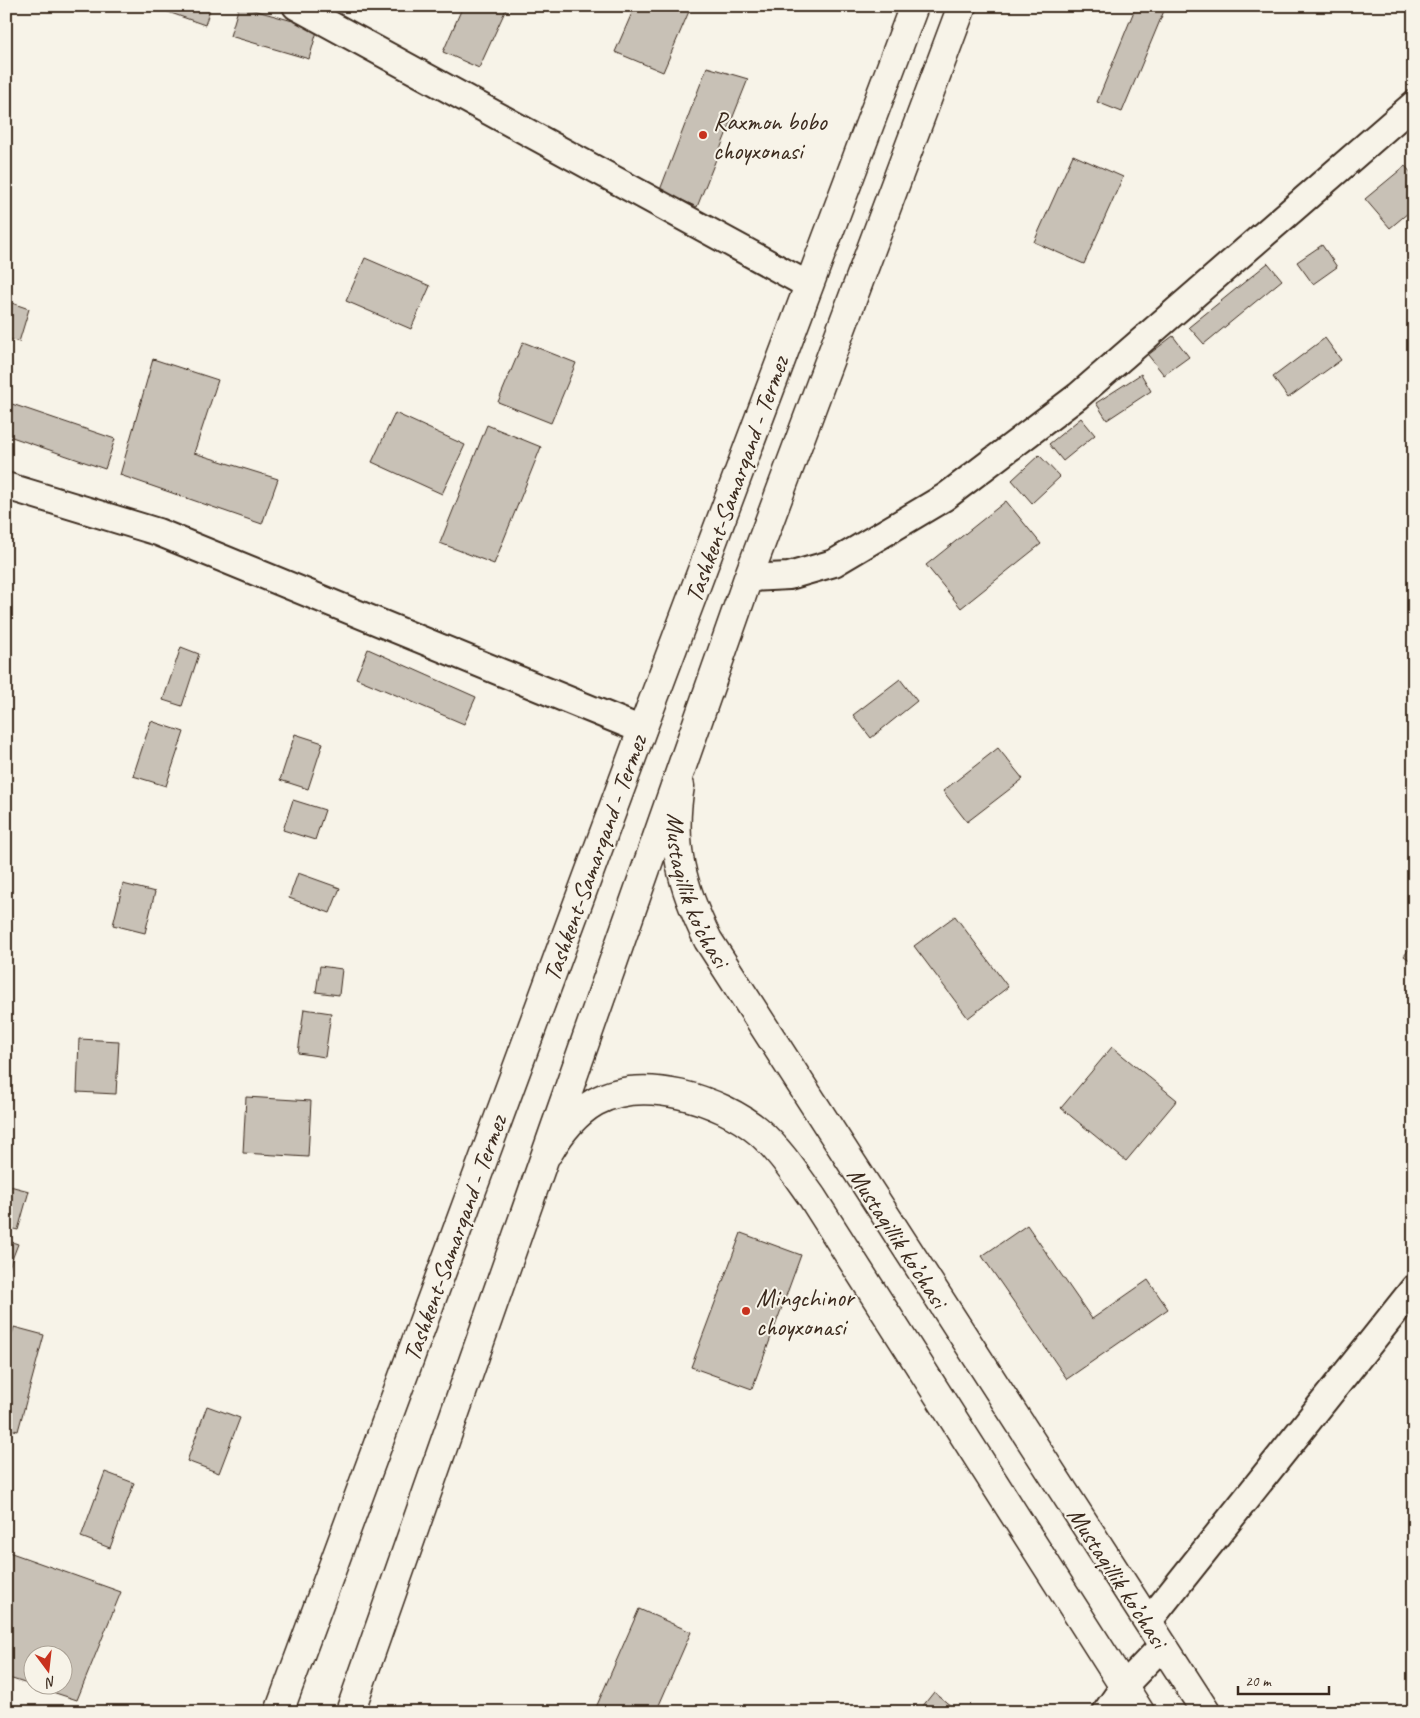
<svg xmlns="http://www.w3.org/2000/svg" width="1420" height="1718" viewBox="0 0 1420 1718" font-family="Caveat,sans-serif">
<rect width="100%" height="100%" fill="#f7f3e8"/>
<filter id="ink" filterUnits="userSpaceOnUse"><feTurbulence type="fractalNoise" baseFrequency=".02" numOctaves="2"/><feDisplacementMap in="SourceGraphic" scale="10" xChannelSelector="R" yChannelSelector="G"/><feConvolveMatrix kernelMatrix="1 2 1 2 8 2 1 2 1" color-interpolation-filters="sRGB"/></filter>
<g filter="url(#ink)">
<path fill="#c8c1b6" stroke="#3b2a1e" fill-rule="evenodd" d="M151,6H211L205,25Z
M239,6L318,28L309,59L230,36Z
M463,6L507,7L479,68L443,52Z
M635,6H684L690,9L663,72L615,52Z
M1136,6H1166L1122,112L1097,102Z
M707,67L748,79L697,207L660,190Z
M1073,155L1123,177L1084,264L1034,242Z
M1405,166L1414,176V208L1390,228L1365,199Z
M1322,245L1337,267L1313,284L1297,262Z
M365,258L430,286L411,329L346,301Z
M1268,263L1282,280L1204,344L1189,327Z
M6,301L29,309L19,342L6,338Z
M1173,336L1189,357L1164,375L1148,355Z
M1325,338L1341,360L1288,398L1273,377Z
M523,342L576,363L551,423L498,402Z
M153,359L218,380L194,453L278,479L262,524L120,475Z
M1141,374L1151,391L1107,420L1096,403Z
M6,402L115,439L105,469L6,435Z
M395,413L465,445L442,494L372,462Z
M1081,418L1095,435L1063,461L1049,444Z
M487,425L541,447L494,564L440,543Z
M1039,455L1060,477L1032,503L1012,480Z
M1006,501L1041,544L961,608L926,565Z
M181,647L199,654L182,706L163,700Z
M368,649L476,697L464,724L356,678Z
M900,679L917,701L871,738L853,715Z
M151,721L184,732L166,786L133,776Z
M295,734L323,743L308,789L280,780Z
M998,748L1023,779L967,822L943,791Z
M293,800L325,810L315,840L283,830Z
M298,873L340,888L330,913L289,898Z
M123,884L155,892L145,933L113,925Z
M955,916L1008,987L968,1018L914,946Z
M1414,943V963L1404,956Z
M320,966L342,969L339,995L316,992Z
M304,1009L331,1013L325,1057L298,1053Z
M79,1039L119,1041L116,1094L77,1092Z
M1112,1047L1177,1100L1126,1161L1061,1108Z
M246,1097L311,1101L308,1157L243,1153Z
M6,1185L29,1191L18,1230L6,1227Z
M1027,1225L1092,1319L1148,1280L1168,1309L1067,1379L982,1256Z
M741,1233L801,1255L752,1389L691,1367Z
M6,1240L18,1244L6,1275Z
M14,1327L44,1335L18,1431L6,1428V1355Z
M207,1406L240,1418L219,1473L187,1461Z
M105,1472L134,1483L110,1548L81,1537Z
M6,1551L121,1592L77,1700L6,1677ZM32,1656H62V1686H32Z
M639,1609L691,1632L656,1712H594Z
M934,1692L958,1712H918Z"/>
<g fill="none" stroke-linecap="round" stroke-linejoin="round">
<defs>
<path id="minor" d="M296,6L808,285
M6,486L158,532L642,730
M748,578L789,576L834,563L945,497L1078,396L1414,104
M1148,1622L1414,1288
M1106,1712L1124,1686L1163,1645"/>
<g id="secondary">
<path id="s1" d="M680,786C670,845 682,887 708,940L1206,1712"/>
<path d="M549,1152C560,1133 576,1113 595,1102C643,1075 720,1099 759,1132C780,1150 796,1175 812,1197L1140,1712"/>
</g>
<path id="trunk" d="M279,1712L642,730L914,6
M350,1712L748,578L962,6"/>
</defs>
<use href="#minor" stroke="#3b2a1e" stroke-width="30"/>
<use href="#secondary" stroke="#3b2a1e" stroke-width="31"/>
<use href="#trunk" stroke="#3b2a1e" stroke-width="31"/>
<use href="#minor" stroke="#f7f3e8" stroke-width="26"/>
<use href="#secondary" stroke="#f7f3e8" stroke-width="28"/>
<use href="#trunk" stroke="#f7f3e8" stroke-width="28"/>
</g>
</g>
<g fill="#c8321e" stroke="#f7f3e8" stroke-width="2">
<circle cx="703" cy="135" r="5"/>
<circle cx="746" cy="1311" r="5"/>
</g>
<g text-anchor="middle" stroke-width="4" stroke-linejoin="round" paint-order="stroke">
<g font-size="25" fill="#3b2a1e" stroke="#f7f3e8" text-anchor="start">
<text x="713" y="130">Raxmon bobo<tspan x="713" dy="29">choyxonasi</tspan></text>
<text x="756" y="1306">Mingchinor<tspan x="756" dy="29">choyxonasi</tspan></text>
</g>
<g font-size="25" fill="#3b2a1e" stroke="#f7f3e8">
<text transform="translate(736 479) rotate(-70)" y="9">Tashkent-Samarqand - Termez</text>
<text transform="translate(594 858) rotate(-70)" y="9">Tashkent-Samarqand - Termez</text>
<text dy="9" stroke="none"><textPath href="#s1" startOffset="108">Mustaqillik ko’chasi</textPath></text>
<text transform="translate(898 1237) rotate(57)" y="9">Mustaqillik ko’chasi</text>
<text transform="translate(454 1238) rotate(-70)" y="9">Tashkent-Samarqand - Termez</text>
<text transform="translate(1118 1577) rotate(57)" y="9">Mustaqillik ko’chasi</text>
</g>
</g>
<rect width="1420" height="1718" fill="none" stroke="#f7f3e8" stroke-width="25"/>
<rect x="12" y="12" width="1395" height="1693" fill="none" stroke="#3b2a1e" stroke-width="2" filter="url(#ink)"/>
<g transform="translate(48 1670) rotate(165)"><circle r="24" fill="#f7f3e8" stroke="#aca397"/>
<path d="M0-4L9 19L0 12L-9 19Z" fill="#c8321e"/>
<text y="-8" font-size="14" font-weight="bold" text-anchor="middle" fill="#3b2a1e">N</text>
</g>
<path d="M1238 1686v8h91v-8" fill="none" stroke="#3b2a1e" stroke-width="2.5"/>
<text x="1245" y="1686" font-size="15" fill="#3b2a1e" stroke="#f7f3e8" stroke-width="4" paint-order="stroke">20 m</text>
</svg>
